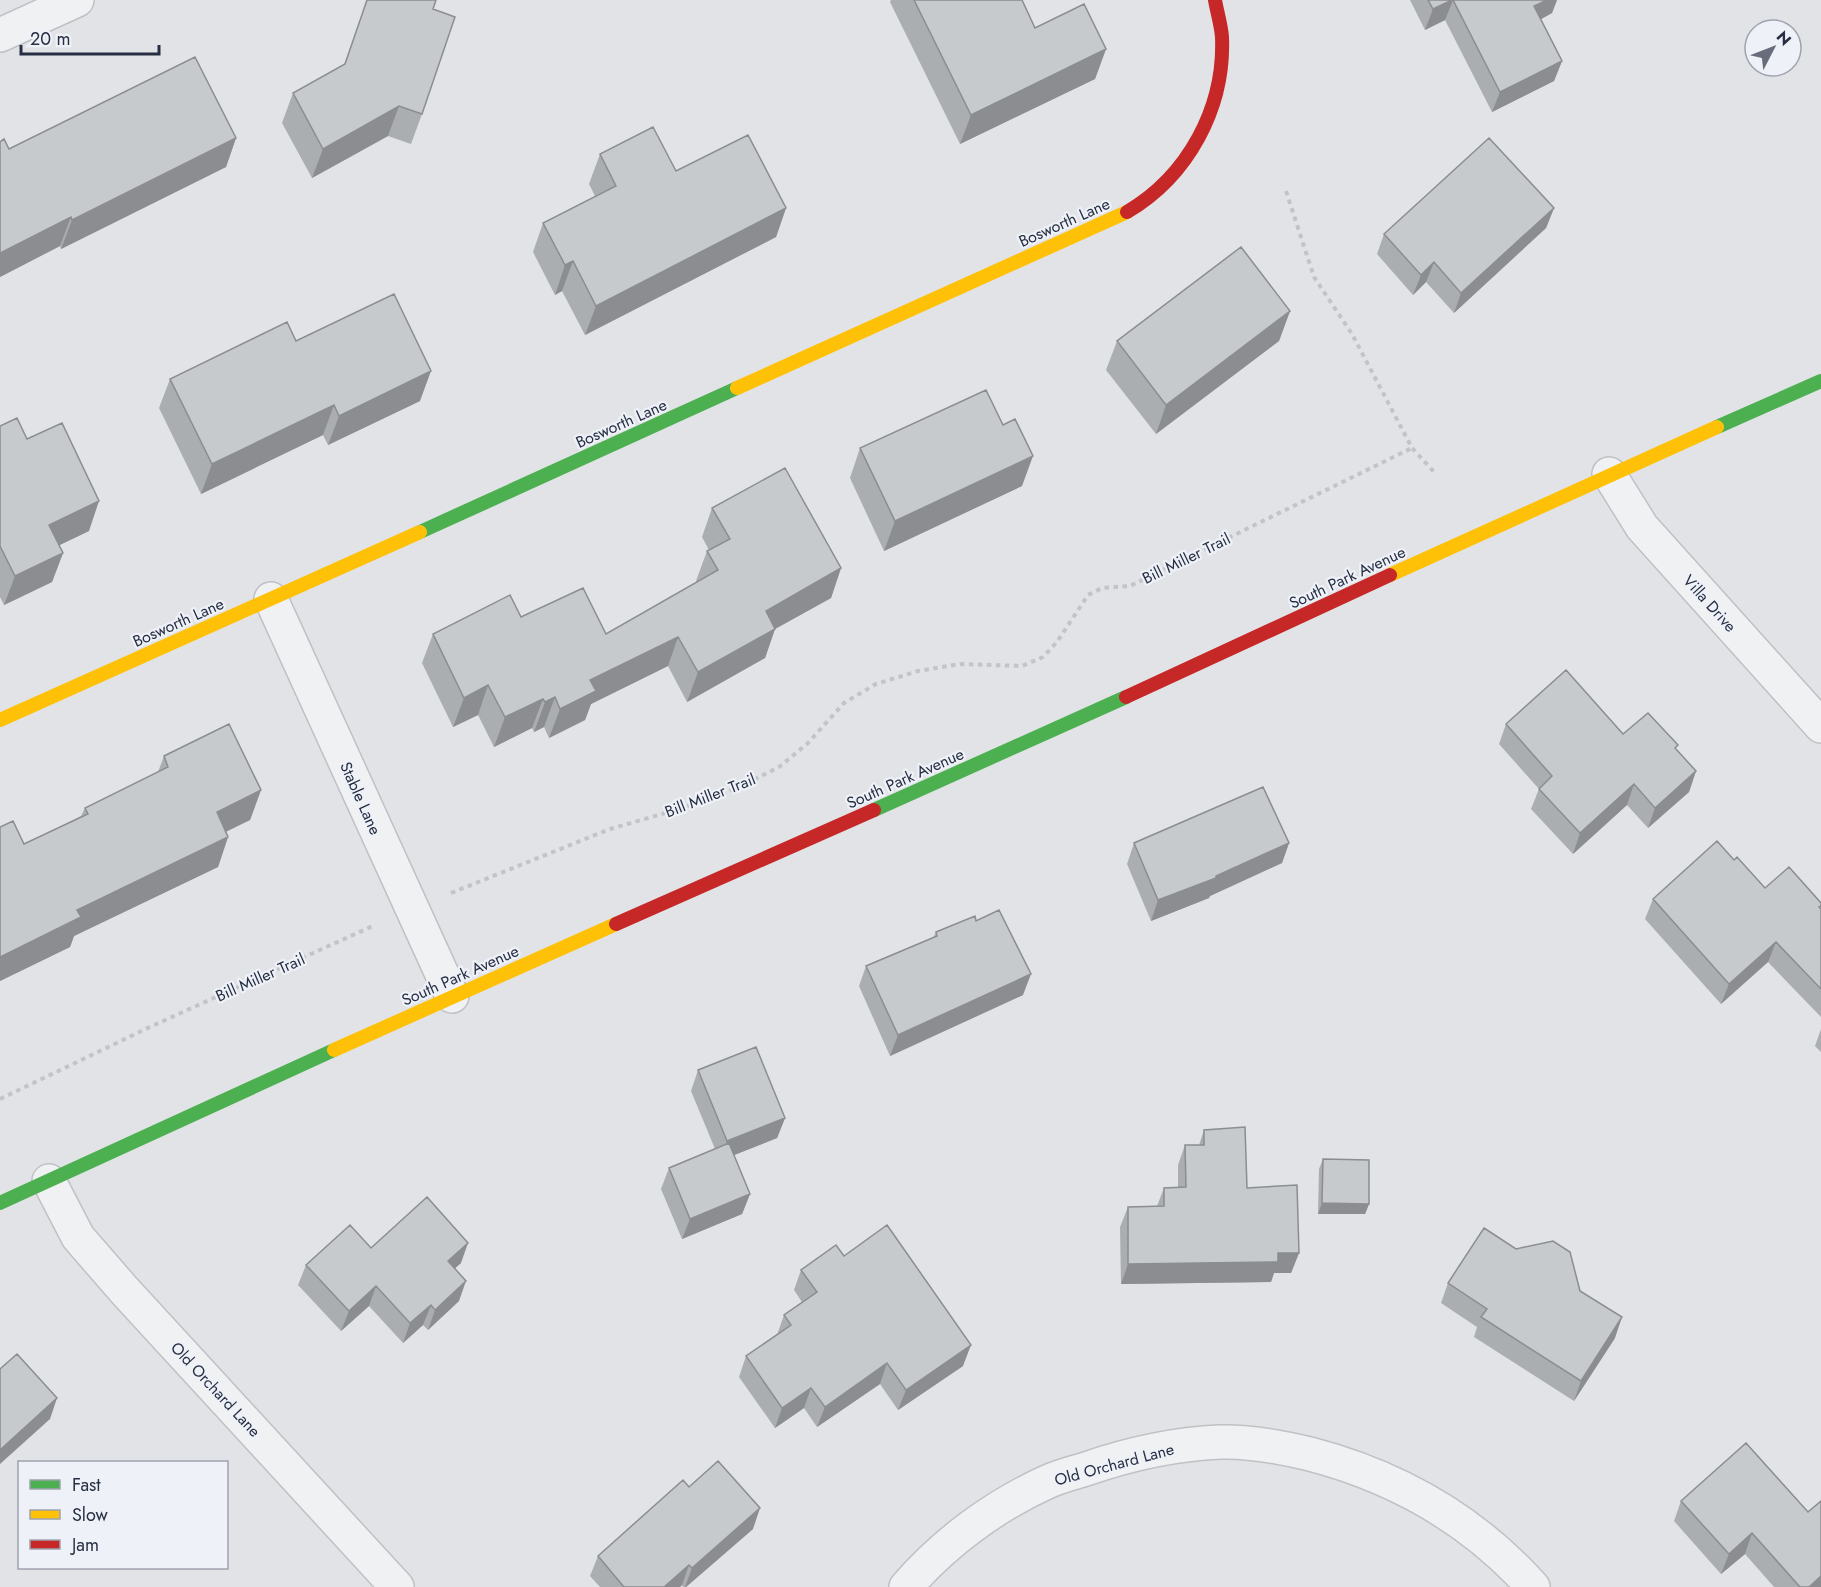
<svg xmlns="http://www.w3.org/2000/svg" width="1821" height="1587" viewBox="0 0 1821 1587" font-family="Jost,sans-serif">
<rect width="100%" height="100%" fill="#e1e3e6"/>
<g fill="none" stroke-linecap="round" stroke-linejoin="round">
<defs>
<path id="street" d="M0,35L77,0
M1609,474L1642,527L1821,726
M271,599L452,996
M49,1181L78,1237L124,1290L397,1587
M906,1587C944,1543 994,1506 1047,1482C1060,1476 1073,1473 1086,1469C1129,1454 1174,1444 1220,1442C1249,1441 1281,1447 1310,1454C1398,1477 1472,1519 1533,1587"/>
</defs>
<use href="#street" stroke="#bfc1c4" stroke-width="36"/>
<path stroke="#c2c4c9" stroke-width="4" stroke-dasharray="4.5 4.5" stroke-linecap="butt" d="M1286,191L1314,277L1352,334L1412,448L1435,473
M451,893L610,829L679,809L737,788L779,767L807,744L844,703L876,684L918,671L960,664L1022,666L1043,657L1057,642L1088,595L1102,588L1130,586L1412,448
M0,1099L152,1026L375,925"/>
<use href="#street" stroke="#f0f1f3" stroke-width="33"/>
<path stroke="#4caf50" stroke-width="14" d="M1717,427L1821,381
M420,532L737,388
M874,810L1126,697
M0,1203L334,1050"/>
<path stroke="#ffc107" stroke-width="14" d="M737,388L1127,212
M1390,575L1717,427
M0,720L420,532
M334,1050L616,924"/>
<path stroke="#c62828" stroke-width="14" d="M1127,212C1188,176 1225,108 1222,37C1221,24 1217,12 1215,0
M1126,697L1390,575
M616,924L874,810"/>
</g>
<path fill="#abaeb0" d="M367,0L433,9L422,114L411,144L388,136L312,178L282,123L293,93L344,65Z
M891,0H1022L1035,28L1106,49L1095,79L960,144L890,2Z
M1410,0H1557L1552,13L1541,19L1562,61L1554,81L1492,112L1445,20L1425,30Z
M236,138L226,167L61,249L60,246L0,277V142L9,149Z
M600,154L676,171L786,208L776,237L585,335L562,291L555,295L533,252L543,223L595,196L589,184Z
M1554,208L1546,228L1454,313L1426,282L1413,295L1377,254L1384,234Z
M1290,311L1279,341L1156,434L1106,370L1117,341Z
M296,341L420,401L328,445L323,435L201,494L159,408L170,379Z
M0,426L89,531L59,545L63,553L52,582L4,605L0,597Z
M860,448L1022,486L884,551L850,478Z
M712,508L841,568L831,598L775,629L765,658L687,702L668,666L591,704L585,720L549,738L544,727L534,732L532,728L494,747L478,715L453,727L422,663L433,634L521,617L606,634L697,582L696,581L707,551L709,550L702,537Z
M1506,724L1623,734L1676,749L1696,771L1689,792L1648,828L1627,805L1573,854L1531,809L1539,789L1499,744Z
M164,756L261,790L250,820L226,832L228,837L218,867L74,936L70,947L0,981V827L24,844L81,816L85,808L158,772Z
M1134,843H1289L1282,863L1210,896L1209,898L1151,921L1127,864Z
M1734,860L1765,888L1821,903V1017L1768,962L1721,1004L1645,919L1653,899Z
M976,921L1023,995L890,1056L859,986L866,966L933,938L936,932Z
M1821,1029V1052L1815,1046Z
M698,1070L785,1118L777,1138L734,1155L750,1194L742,1214L682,1239L661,1189L669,1168L715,1149L691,1091Z
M1204,1130L1247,1188L1299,1253L1291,1273H1274L1271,1282L1121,1284L1120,1227L1128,1207L1157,1206L1164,1188L1178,1187V1165L1185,1145H1199Z
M1323,1159L1369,1204L1365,1214H1318L1319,1169Z
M371,1248L461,1263L455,1268L459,1301L428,1330L423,1325L403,1343L369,1306L341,1331L298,1285L306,1265Z
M844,1256L963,1366L898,1410L880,1384L817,1427L804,1408L775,1428L739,1377L746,1356L777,1335L784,1315L802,1302L794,1290L801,1270Z
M1448,1283L1580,1291L1615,1338L1574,1401L1474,1337L1477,1327L1441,1303Z
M689,1487L753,1529L686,1587H683L682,1585L680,1587H600L590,1576L598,1556Z
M1681,1501L1808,1512L1821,1587H1774L1745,1554L1721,1574L1674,1521Z"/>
<path fill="#8b8d90" d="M1453,0L1445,20L1425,30L1433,9Z
M1547,0H1557L1552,13L1527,27L1534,6Z
M1106,49L1095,79L960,144L971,115Z
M1562,61L1554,81L1492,112L1500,92Z
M399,106L388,136L312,178L323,149Z
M236,138L226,167L61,249L72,220Z
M786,208L776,237L585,335L596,306Z
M1554,208L1546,228L1454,313L1461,293Z
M71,217L60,246L0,277V253Z
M573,261L562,291L555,295L565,265Z
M1434,262L1426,282L1413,295L1421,275Z
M1290,311L1279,341L1156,434L1166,405Z
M431,371L420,401L328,445L339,416Z
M334,405L323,435L201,494L212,464Z
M1033,456L1022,486L884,551L895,521Z
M99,501L89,531L39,555L49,525Z
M63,553L52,582L4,605L15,576Z
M841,568L831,598L775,629L765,658L687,702L698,672L766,611Z
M678,637L668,666L591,704L585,720L549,738L560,709L590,680Z
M488,685L478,715L453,727L464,698Z
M555,697L544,727L534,732L545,702Z
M543,699L532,728L494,747L505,717Z
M1696,771L1689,792L1648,828L1655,808Z
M1634,784L1627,805L1573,854L1580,833Z
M261,790L250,820L206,841L217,812Z
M228,837L218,867L74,936L70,947L0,981V957L77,910Z
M1289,843L1282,863L1210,896L1209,898L1151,921L1158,900L1216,876Z
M1776,942L1768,962L1721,1004L1729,984Z
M1031,974L1023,995L890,1056L898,1035Z
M785,1118L777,1138L719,1161L727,1141Z
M750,1194L742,1214L682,1239L690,1219Z
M1322,1203L1369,1204L1365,1214H1318Z
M468,1243L461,1263L441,1281L448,1261Z
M1278,1253H1299L1291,1273H1274L1271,1282L1121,1284L1128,1264Z
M466,1281L459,1301L428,1330L435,1310Z
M376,1286L369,1306L341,1331L349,1311Z
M431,1305L423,1325L403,1343L410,1323Z
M1622,1317L1615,1338L1574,1401L1581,1381Z
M971,1345L963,1366L898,1410L906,1390Z
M887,1363L880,1384L817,1427L825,1407Z
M811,1388L804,1408L775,1428L782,1408Z
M57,1398L50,1419L0,1464V1450Z
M760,1508L753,1529L686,1587H685L692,1568Z
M1752,1533L1745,1554L1721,1574L1729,1554Z
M689,1565L682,1585L680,1587H664Z
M1821,1576V1587H1809Z"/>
<path fill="#c7cacd" stroke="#8b8d90" stroke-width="1.5" d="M367,0H436L433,9L455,17L422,114L399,106L323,149L293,93L345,64Z
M914,0H1022L1035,28L1084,4L1106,49L971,115Z
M1428,0H1452L1433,9Z
M1453,0H1547L1534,6L1562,61L1500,92Z
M195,57L236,138L72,220L71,217L0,253V142L4,139L9,149Z
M653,127L676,171L748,135L786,208L596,306L573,261L565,265L543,223L616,186L600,154Z
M1489,138L1554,208L1461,293L1434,262L1421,275L1384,234Z
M1241,247L1290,311L1166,405L1117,341Z
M394,294L431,371L339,416L334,405L212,464L170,379L287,322L296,341Z
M986,390L1003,425L1015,419L1033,456L895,521L860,448Z
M17,418L27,439L62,423L99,501L49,525L63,553L15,576L0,546V426Z
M785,468L841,568L766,611L775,629L698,672L678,637L590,680L596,691L560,709L555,697L545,702L543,699L505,717L488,685L464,698L433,634L510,595L521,617L583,588L606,634L718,570L707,551L730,539L712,508Z
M1566,670L1623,734L1648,713L1678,745L1675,748L1696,771L1655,808L1634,784L1580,833L1539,789L1552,776L1506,724Z
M229,724L261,790L217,812L228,837L77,910L81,917L0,957V827L13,821L24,844L88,814L85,808L168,767L164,756Z
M1263,787L1289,843L1216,876V878L1158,900L1134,843Z
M1717,841L1734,860L1737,857L1765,888L1789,867L1821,903V906L1819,907L1821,909V989L1776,942L1729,984L1653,899Z
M999,910L1031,974L898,1035L866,966L937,936L936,932L975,916L976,921Z
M756,1047L785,1118L727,1141L698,1070Z
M1245,1127L1247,1188L1297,1185L1299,1253H1278V1262L1128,1264V1207L1164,1206V1188L1186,1187L1185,1145H1204V1130Z
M729,1143L750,1194L690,1219L669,1168Z
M1323,1159L1369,1160V1204L1322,1203Z
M427,1197L468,1243L448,1261L466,1281L435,1310L431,1305L410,1323L376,1286L349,1311L306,1265L350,1225L371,1248Z
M887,1225L971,1345L906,1390L887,1363L825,1407L811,1388L782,1408L746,1356L791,1325L784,1315L817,1292L801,1270L836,1245L844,1256Z
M1484,1228L1516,1249L1553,1241L1570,1252L1580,1291L1622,1317L1581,1381L1481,1317L1487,1309L1448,1283Z
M17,1354L57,1398L0,1450V1369Z
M1746,1443L1808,1512L1821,1501V1576L1809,1587H1800L1752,1533L1729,1554L1681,1501Z
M718,1461L760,1508L692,1568L689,1565L664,1587H624L598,1556L683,1480L689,1487Z"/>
<g text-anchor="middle" stroke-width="4.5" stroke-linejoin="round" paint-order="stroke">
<g font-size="16" fill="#262e42" stroke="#eef1f7">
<text transform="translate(1064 222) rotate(-24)" y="6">Bosworth Lane</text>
<text transform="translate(621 423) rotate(-24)" y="6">Bosworth Lane</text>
<text transform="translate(1186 558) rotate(-26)" y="6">Bill Miller Trail</text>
<text transform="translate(1347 577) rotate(-25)" y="6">South Park Avenue</text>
<text transform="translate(1710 603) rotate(48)" y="6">Villa Drive</text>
<text transform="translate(178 622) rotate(-24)" y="6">Bosworth Lane</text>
<text transform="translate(905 778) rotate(-24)" y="6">South Park Avenue</text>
<text transform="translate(710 795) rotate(-21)" y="6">Bill Miller Trail</text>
<text transform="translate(361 798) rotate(66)" y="6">Stable Lane</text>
<text transform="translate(460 975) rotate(-24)" y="6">South Park Avenue</text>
<text transform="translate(260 977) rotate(-24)" y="6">Bill Miller Trail</text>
<text transform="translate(216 1389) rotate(47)" y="6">Old Orchard Lane</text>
<text transform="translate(1114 1464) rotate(-15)" y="6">Old Orchard Lane</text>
</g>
</g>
<rect x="18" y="1461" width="210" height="108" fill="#eef1f7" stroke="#9ea3af" stroke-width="1.5"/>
<rect x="30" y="1480" width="30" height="9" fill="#4caf50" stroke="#9ea3af" stroke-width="1.5"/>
<text x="72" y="1491" font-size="18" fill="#262e42">Fast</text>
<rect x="30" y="1510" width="30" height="9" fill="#ffc107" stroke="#9ea3af" stroke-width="1.5"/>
<text x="72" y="1521" font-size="18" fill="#262e42">Slow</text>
<rect x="30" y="1540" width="30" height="9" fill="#c62828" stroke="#9ea3af" stroke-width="1.5"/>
<text x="72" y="1551" font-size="18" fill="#262e42">Jam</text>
<g transform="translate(1773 48) rotate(48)"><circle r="28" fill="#eef1f7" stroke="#9ea3af" stroke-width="1.5"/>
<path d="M0-4.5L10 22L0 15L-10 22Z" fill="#676d7b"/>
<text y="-9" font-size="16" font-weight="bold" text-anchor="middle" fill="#262e42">N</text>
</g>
<path d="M21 45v9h138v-9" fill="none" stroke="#262e42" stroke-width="3"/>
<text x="30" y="45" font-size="18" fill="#262e42" stroke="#eef1f7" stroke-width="4.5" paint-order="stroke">20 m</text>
</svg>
